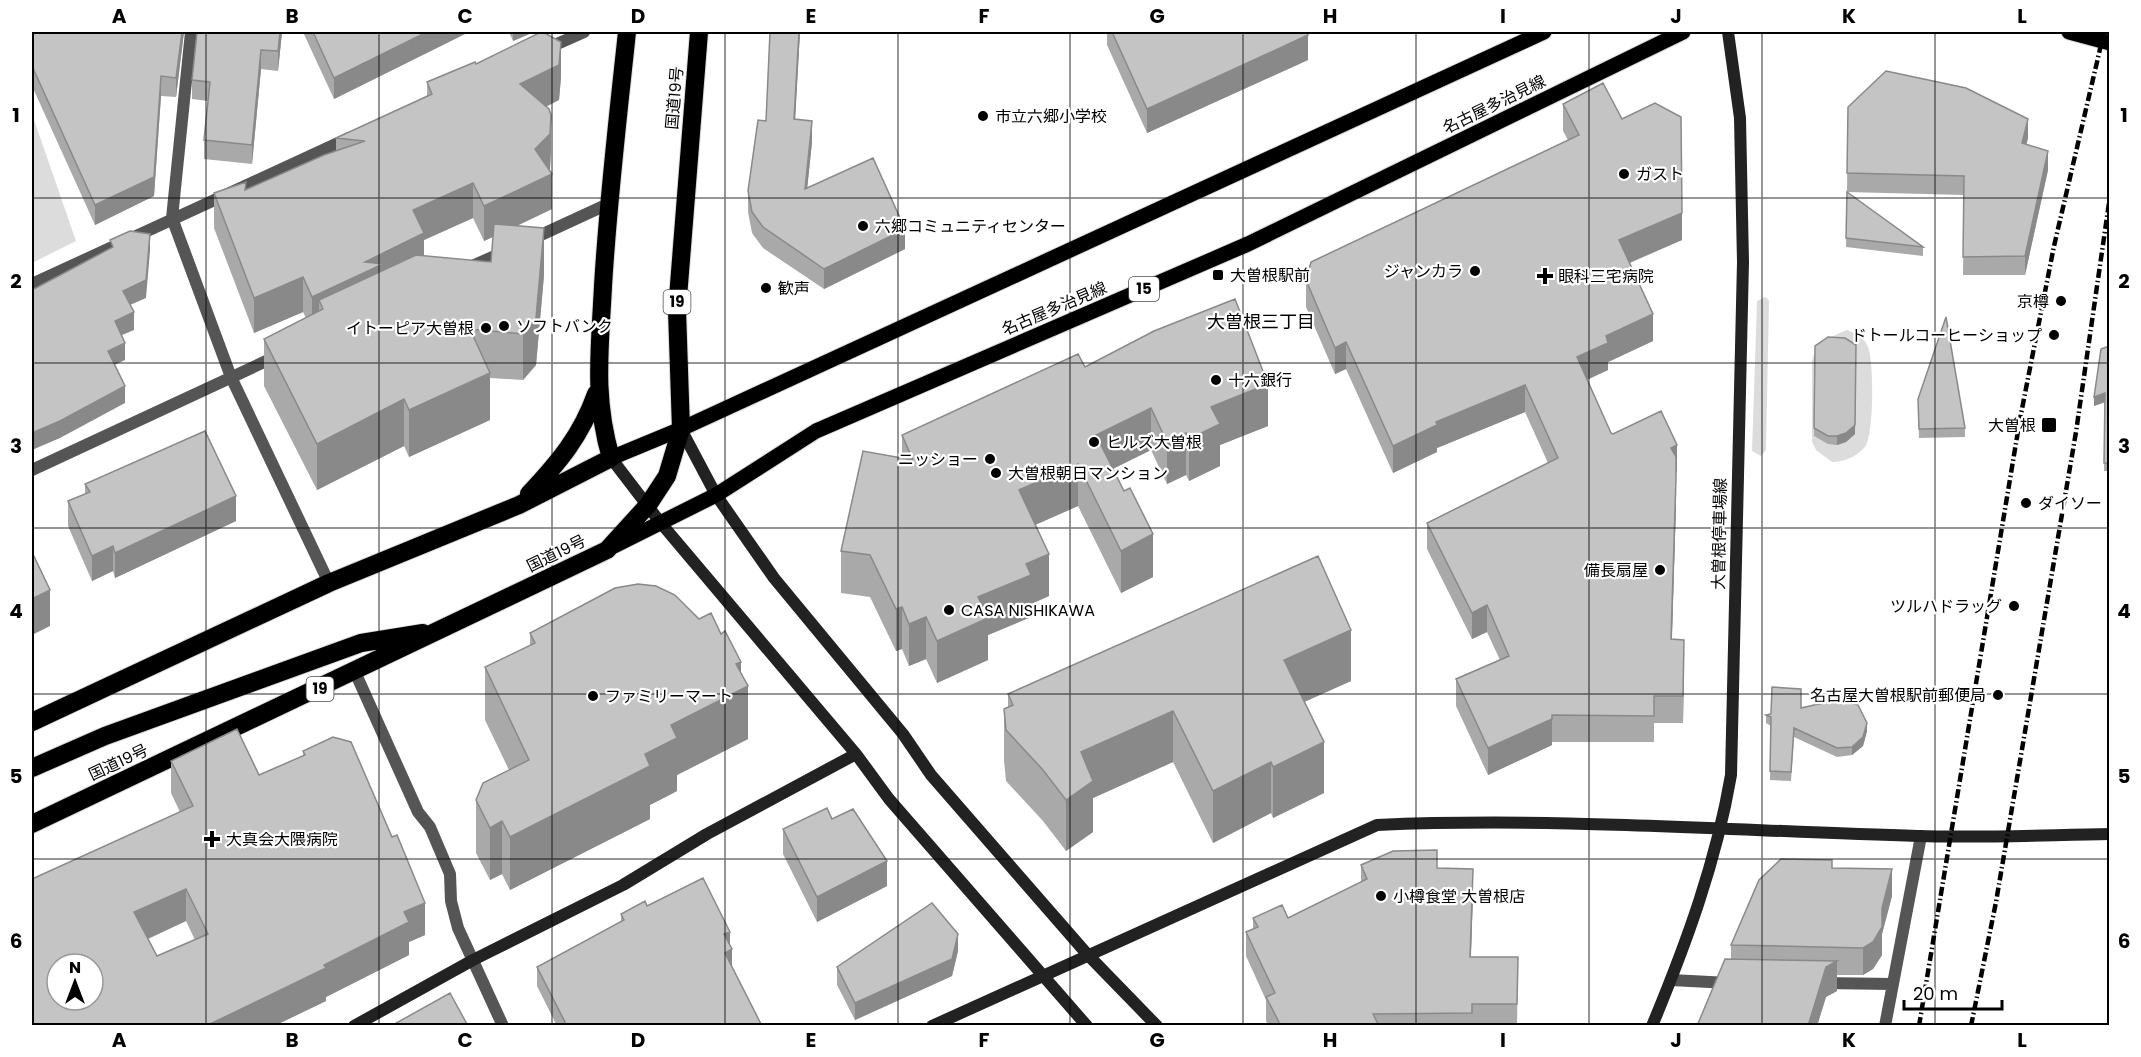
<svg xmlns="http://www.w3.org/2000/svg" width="2141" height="1057" viewBox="0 0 2141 1057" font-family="Poppins,'Noto Sans JP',sans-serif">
<rect width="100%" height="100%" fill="#fff"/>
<path fill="#dcdcdc" d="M32,114L76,241L32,263Z
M1766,297L1769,301L1766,450L1761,456L1752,451L1757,301Z
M1847,330C1857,334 1864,337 1868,347C1874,361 1874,435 1865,447C1856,457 1844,462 1832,462L1816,450L1812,442V361C1817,342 1830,337 1847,330Z"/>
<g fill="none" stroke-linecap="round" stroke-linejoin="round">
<defs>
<path id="primary" d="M2069,32L2110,43
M611,458L681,429L1544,32
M614,546L716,495L816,431L1248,244L1683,32"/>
<path id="highway" d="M529,494C559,462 581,436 596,394
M32,722L329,583L519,505L611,458C593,397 600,348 603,286C608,201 618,116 627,32
M32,768L105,736L361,643L423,633
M32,824L607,550L648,505L667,476L681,429L677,310L699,32"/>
</defs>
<use href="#primary" stroke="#dbdbdb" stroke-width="17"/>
<use href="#highway" stroke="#dbdbdb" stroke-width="20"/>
<path stroke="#555" stroke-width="12" d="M191,32L172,218L231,377L329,583
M548,48L584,32
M530,240L608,204
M470,267L506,251
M32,284L349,138
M32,470L277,356
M355,672L418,812L430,827L450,874L451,901L458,928L503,1026
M1671,980L1729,983
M1822,983L1893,984
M1885,1026L1921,836"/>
<path stroke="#222" stroke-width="12" d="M681,429L716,495L774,578L903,734L931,775L1087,954L1157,1026
M611,458L660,522L856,754L889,799L1087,1026
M354,1026L473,960L623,885L707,834L856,754
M932,1026L1377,825C1557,817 1738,831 1918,836C1982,838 2046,835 2110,834
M1652,1026C1686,944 1716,863 1731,775L1743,262L1740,118L1728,32"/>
<use href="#primary" stroke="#000" stroke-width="15"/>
<use href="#highway" stroke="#000" stroke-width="18"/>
<path stroke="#000" stroke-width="4.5" stroke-dasharray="9 3 1.5 3" stroke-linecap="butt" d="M1919,1026L2020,419L2054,246L2104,32
M1971,1026L1996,902L2076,432L2110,196"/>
</g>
<path fill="#a9a9a9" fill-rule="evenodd" d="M32,32H184L176,97L161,96L154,196L95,225L32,86Z
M197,32H282L278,71L261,69L252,164L204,159V140L208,101L192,99V80Z
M303,32H469L334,99Z
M509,32H534L513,41Z
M800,32L795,120L812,142L807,188L905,249L824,289L763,248L752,233L748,212V191L766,121Z
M1107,32H1306L1308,60L1147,133L1107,45Z
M476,64L561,77L559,100L546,107L551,150L550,169L549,170L552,209L517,226L544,275L536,365L523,380L490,378V420L409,457L404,446L317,490L264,386V339L306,318L303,312L254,333L214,228V193L246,189L336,151V138L427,97V82ZM473,218L484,241L493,237L491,262L424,256V240Z
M1563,104L1682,240L1630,263L1653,341L1608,362V370L1587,380L1611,433L1677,472L1676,473V504L1672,639L1684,666L1683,723H1654V742H1552V745L1488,775L1456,706V679L1500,660L1487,632L1472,639L1427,549V523L1548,463L1525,412L1437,448V452L1393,473L1346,369L1335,374L1306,307V280L1568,140L1563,131Z
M1848,107L2028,138L2026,145L2048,170L2025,275H1963L1964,195L1847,192Z
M1847,192L1923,247V256L1846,247Z
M1815,346L1855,434L1846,442L1837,445L1828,444L1814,436Z
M2109,346V471H2104L2105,402L2094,406Z
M1085,367L1268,426L1220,445V466L1189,481L1186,475L1167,484L1151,450L1113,469L1153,577L1121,593L1078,506L1035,525L1049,596L1031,604V617L988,635V660L937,683L926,659L909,666L902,649L896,651L870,597L841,593V551L902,458V435Z
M1918,399L1965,428V437L1919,438Z
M85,484L236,521L115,578L113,571L92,581L68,526V501L85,494Z
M530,633L741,672L748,739L677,775V791L650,805V819L510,890L502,874L490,880L476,853V800L509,770L485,720V667L530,646Z
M1351,681L1304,702L1324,793L1273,818L1271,813L1213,843L1173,762L1093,798V832L1066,851L1043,821L1006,781L1004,760V709L1008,708V694Z
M1801,708L1867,731L1863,746L1852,755L1837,757L1794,737L1791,781L1770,780L1771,726L1766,723V715Z
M303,751L425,935L409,942V955L326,997V1001L274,1026H32L180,812L171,793V761L259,775L303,756ZM186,921L195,940L157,956L148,939Z
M832,819L887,886L817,922L783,854V829Z
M1361,865L1437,868L1473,893L1471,957H1518L1517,1026H1269L1266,1021V1000L1246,956V932L1253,929V918H1288L1361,882Z
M1832,868L1892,896L1882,934V955L1873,969L1863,975H1837V991L1826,997L1817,1026H1697L1731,959V945Z
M647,906L730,945L732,968L762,1026H557L537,986V967L621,922V914Z
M958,951L952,976L855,1020L837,985V967Z"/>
<path fill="#898989" d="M182,32H184L176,97V78Z
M280,32H282L278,71V51Z
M427,32H469L334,99V78Z
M513,32H534L513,41Z
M799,32H800L794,140V119Z
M1308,35V60L1147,133V109Z
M561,42V77L559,100L520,119V84Z
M261,50V69L252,164V145Z
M161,76V96L154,196L95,225V205Z
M551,115V150L550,169L540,180L552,174V209L484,241V206L535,149Z
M2028,119V138L2022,162V143Z
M812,121V142L805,210V189Z
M2048,151V170L2025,275V256Z
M473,183V218L424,240V268L323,309L319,300V328L312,332V297L365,262L413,210Z
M1682,213V240L1619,267V240Z
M544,228V275L536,365L523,380V334Z
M905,229V249L824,289V269Z
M150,234V251L146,298L123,308V291Z
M303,277V312L254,333V298Z
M134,312V330L115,338V321Z
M1653,314V341L1608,362V370L1577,384V357L1606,336Z
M1346,342V369L1335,374V348Z
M125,343V360L108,368V351Z
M1856,345L1855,434L1846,442L1837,445V436Z
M490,373V420L409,457V410Z
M1268,384V426L1220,445V466L1189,481V439L1211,407Z
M1525,385V412L1437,448V452L1393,473V446L1436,422Z
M125,386V403L60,438L32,450V433Z
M2105,393V402L2094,406V397Z
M404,399V446L317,490V444Z
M1151,408V450L1096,477V435Z
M1186,433V475L1167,484V442Z
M1677,445V472L1671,475V448Z
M1078,464V506L1019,532V490Z
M1676,478V504L1671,666V639Z
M236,496V521L115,578V553Z
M1153,534V577L1121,593V551Z
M113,546V571L92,581V556Z
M1049,554V596L1031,604V617L988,635V660L937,683V641L978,597L1026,564Z
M50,590V626L32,635V599Z
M1487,605V632L1472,639V613Z
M902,607V649L896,651V609Z
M926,617V659L909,666V624Z
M1351,630V681L1284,711V660Z
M1684,640V666L1683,723V696Z
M741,662V689L748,686V739L677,775V791L650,805V819L510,890V837L645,754L671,725L736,664Z
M1173,711V762L1093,798V832L1066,851V800L1081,752Z
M1552,715V745L1488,775V748Z
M1867,723V731L1863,746L1852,755V747Z
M1324,742V793L1273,818V767Z
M1271,762V813L1213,843V791Z
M502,821V874L490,880V828Z
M887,861V886L817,922V897Z
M1473,869V893L1470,981V957Z
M1892,869V896L1882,934V955L1873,969L1863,975V948L1882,908Z
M186,889V921L134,945V912Z
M425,903V935L409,942V955L326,997V1001L274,1026H206L324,965L404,912Z
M730,932V950L732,949V968L725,971L724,934Z
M958,934V951L952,976L855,1020V1003Z
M1837,961V991L1826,997L1817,1026H1808L1826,967Z"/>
<path fill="#c4c4c4" stroke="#898989" stroke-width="1.5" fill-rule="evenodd" d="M32,32H182L176,78L161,76L154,177L95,205L32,66Z
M197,32H280L278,51L261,50L252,145L204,140L210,82L192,80Z
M313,32H427L334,78Z
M541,32H543L561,42L559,65L520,84L549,109L551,115L550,134L535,149L552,174L484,206L473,183L413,210L424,233L365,262L383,264L312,297L303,277L254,298L214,193L246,182L245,190L324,155L365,141L336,138L432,94L427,82L475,62L476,64Z
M770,32H799L794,119L812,121L805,189L873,158L905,229L824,269L763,227L752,212L748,191L758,120L766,121Z
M1112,32H1306L1308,35L1147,109Z
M1886,71L1966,88L2028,119L2022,143L2048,151L2025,256L1963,257L1964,176L1847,173L1848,107Z
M1603,83L1622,119L1655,103L1681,117L1682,213L1619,240L1653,314L1606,336L1608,343L1577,357L1611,433L1613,434L1661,411L1677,445L1671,448L1676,457V478L1671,639L1684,640L1683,696H1654V716L1552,715V719L1488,748L1456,679L1509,656L1487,605L1472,613L1427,523L1558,458L1525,385L1436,422L1437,425L1393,446L1346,342L1335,348L1306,280L1311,262L1579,135L1563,104Z
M1847,192L1923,247L1846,238Z
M494,224L544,228L536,318L523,334L470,329L490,373L409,410L404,399L317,444L264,339L323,309L319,300L416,255L491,262Z
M130,231L150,234L146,280L123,291L134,312L115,321L125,343L108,351L125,386L60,421L32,433V290L113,247L110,240Z
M1235,299L1268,384L1211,407L1220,424L1189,439L1186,433L1167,442L1151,408L1096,435L1124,491L1130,488L1153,534L1121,551L1078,464L1019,490L1049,554L1026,564L1031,575L978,597L988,618L937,641L926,617L909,624L902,607L896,609L870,555L841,551L863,451L913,460L902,435L1078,354L1085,367L1154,331Z
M1946,317L1965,428L1919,429L1918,399Z
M1828,337L1845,338L1856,345L1855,425L1846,433L1837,436H1828L1814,428L1815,346Z
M2109,346V463H2104L2105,393L2094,397L2101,349Z
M205,431L236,496L115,553L113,546L92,556L68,501L90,492L85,484Z
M32,552L50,590L32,599Z
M1318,556L1351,630L1284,660L1324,742L1273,767L1271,762L1213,791L1173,711L1081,752L1093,781L1066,800L1043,770L1006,730L1004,709L1013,705L1008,694Z
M638,584L656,586L675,595L699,619L711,613L721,634L725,631L741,662L736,664L748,686L671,725L677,738L645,754L650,766L510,837L502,821L490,828L476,800L483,783L529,760L485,667L535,643L530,633L615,588Z
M1772,687L1801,689V708L1840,699L1858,705L1867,723L1863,737L1852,747L1837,748L1794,728L1791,772L1770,771L1771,717L1766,715L1771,714Z
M237,729L259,775L305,755L303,751L333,737L351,742L392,837L397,835L425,903L404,912L409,922L324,965L326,968L206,1026H32V879L193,806L171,761ZM186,889L208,934L157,956L134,912ZM57,964H93V1000H57Z
M827,808L832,819L853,809L887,861L817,897L783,829Z
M1437,850V868L1473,869L1470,957H1518L1517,1004H1472V1013L1373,1014L1379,1026H1311V1024L1308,1026H1281L1266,997L1275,993L1246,932L1258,927L1253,918L1282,905L1288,918L1367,879L1361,865L1393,851Z
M1781,859L1832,860V868L1892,869L1882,908V927L1873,942L1863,948L1731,945L1759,880Z
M703,878L730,932L724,934L732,949L725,953L762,1026H567L537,967L624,920L621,914L645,901L647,906Z
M932,903L958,934L952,959L855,1003L837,967Z
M1725,959L1837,961L1826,967L1808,1026H1697Z
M450,993L468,1026H391Z"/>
<path fill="none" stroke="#000" stroke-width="1.5" stroke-opacity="0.55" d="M206,32V1026M379,32V1026M552,32V1026M725,32V1026M898,32V1026M1070,32V1026M1243,32V1026M1416,32V1026M1589,32V1026M1762,32V1026M1935,32V1026M32,198H2110M32,363H2110M32,528H2110M32,694H2110M32,859H2110"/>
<g fill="#000" stroke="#fff" stroke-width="2">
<circle cx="983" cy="116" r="6"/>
<circle cx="1624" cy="174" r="6"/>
<circle cx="863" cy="226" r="6"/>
<circle cx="1475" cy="271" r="6"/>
<rect x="1212" y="269" width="12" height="12" rx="3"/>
<path d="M1542 267h6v6h6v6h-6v6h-6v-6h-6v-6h6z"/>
<circle cx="766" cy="288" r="6"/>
<circle cx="2061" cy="301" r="6"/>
<circle cx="504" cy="326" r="6"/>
<circle cx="486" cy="328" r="6"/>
<circle cx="2054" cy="335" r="6"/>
<circle cx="1216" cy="380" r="6"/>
<rect x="2041" y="417" width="16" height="16" rx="3"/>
<circle cx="1094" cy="442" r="6"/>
<circle cx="990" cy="459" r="6"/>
<circle cx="996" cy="473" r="6"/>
<circle cx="2026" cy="503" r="6"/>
<circle cx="1660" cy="570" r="6"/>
<circle cx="2014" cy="606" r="6"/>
<circle cx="949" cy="610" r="6"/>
<circle cx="1998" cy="695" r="6"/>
<circle cx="593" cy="696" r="6"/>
<path d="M209 830h6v6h6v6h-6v6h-6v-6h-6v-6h6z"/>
<circle cx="1381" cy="896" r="6"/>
</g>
<g text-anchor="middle" stroke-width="4.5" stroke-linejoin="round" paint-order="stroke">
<g fill="#fff" stroke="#4c4c4c" stroke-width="1.5">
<rect x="1129" y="277" width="30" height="24" rx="4.5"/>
<rect x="663.5" y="290" width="27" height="24" rx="4.5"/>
<rect x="306.5" y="677" width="27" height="24" rx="4.5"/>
</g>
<g font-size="15" font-weight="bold" fill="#000">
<text x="1144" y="294">15</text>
<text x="677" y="307">19</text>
<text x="320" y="694">19</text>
</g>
<g font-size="16" fill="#000" stroke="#fff">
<text transform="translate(674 98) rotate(-85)" y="6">国道19号</text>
<text transform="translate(1494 104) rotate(-26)" y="6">名古屋多治見線</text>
<text transform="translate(1054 308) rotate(-23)" y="6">名古屋多治見線</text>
<text transform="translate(1719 534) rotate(-89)" y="6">大曽根停車場線</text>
<text transform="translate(556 553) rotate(-26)" y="6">国道19号</text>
<text transform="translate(118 762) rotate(-25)" y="6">国道19号</text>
</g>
<g font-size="16" fill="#000" stroke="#fff" text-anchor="start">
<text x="995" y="122">市立六郷小学校</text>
<text x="1636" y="180">ガスト</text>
<text x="875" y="232">六郷コミュニティセンター</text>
<text x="1463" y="277" text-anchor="end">ジャンカラ</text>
<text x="1230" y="281">大曽根駅前</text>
<text x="1558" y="282">眼科三宅病院</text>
<text x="778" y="294">歓声</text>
<text x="2049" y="307" text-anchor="end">京樽</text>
<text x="516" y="332">ソフトバンク</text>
<text x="474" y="334" text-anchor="end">イトーピア大曽根</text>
<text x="2042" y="341" text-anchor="end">ドトールコーヒーショップ</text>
<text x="1228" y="386">十六銀行</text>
<text x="2036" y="431" text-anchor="end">大曽根</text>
<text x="1106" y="448">ヒルズ大曽根</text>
<text x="978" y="465" text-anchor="end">ニッショー</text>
<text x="1008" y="479">大曽根朝日マンション</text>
<text x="2038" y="509">ダイソー</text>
<text x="1648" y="576" text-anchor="end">備長扇屋</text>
<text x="2002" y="612" text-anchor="end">ツルハドラッグ</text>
<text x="961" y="616">CASA NISHIKAWA</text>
<text x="1986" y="701" text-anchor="end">名古屋大曽根駅前郵便局</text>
<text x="605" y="702">ファミリーマート</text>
<text x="226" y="845">大真会大隈病院</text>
<text x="1393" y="902">小樽食堂 大曽根店</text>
</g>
<g font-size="18" fill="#000" stroke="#fff">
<text x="1261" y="328">大曽根三丁目</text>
</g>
</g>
<rect width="2141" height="1057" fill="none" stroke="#ffffff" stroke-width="66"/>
<g transform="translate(75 982)"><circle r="28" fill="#ffffff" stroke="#999999" stroke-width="1.5"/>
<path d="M0-4.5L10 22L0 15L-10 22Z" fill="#000000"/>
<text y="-9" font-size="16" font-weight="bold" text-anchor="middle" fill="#000000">N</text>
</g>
<path d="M1904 1000v9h98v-9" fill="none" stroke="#000000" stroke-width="3"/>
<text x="1913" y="1000" font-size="18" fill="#000000" stroke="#ffffff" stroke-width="4.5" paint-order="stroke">20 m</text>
<rect x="33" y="33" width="2075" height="991" fill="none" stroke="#000" stroke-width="2"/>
<g font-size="20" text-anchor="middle" font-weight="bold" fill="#000">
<text x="119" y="23">A</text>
<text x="292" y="23">B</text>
<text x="465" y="23">C</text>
<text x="638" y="23">D</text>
<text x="811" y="23">E</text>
<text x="984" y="23">F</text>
<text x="1157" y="23">G</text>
<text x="1330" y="23">H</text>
<text x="1503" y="23">I</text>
<text x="1676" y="23">J</text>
<text x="1849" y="23">K</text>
<text x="2022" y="23">L</text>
<text x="16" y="122">1</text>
<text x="2124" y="122">1</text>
<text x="16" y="288">2</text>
<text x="2124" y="288">2</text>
<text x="16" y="453">3</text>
<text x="2124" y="453">3</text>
<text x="16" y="618">4</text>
<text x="2124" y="618">4</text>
<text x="16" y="783">5</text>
<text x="2124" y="783">5</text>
<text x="16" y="948">6</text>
<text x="2124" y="948">6</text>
<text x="119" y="1047">A</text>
<text x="292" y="1047">B</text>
<text x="465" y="1047">C</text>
<text x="638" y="1047">D</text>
<text x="811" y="1047">E</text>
<text x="984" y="1047">F</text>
<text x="1157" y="1047">G</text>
<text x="1330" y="1047">H</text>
<text x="1503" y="1047">I</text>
<text x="1676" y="1047">J</text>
<text x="1849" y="1047">K</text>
<text x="2022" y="1047">L</text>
</g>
</svg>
